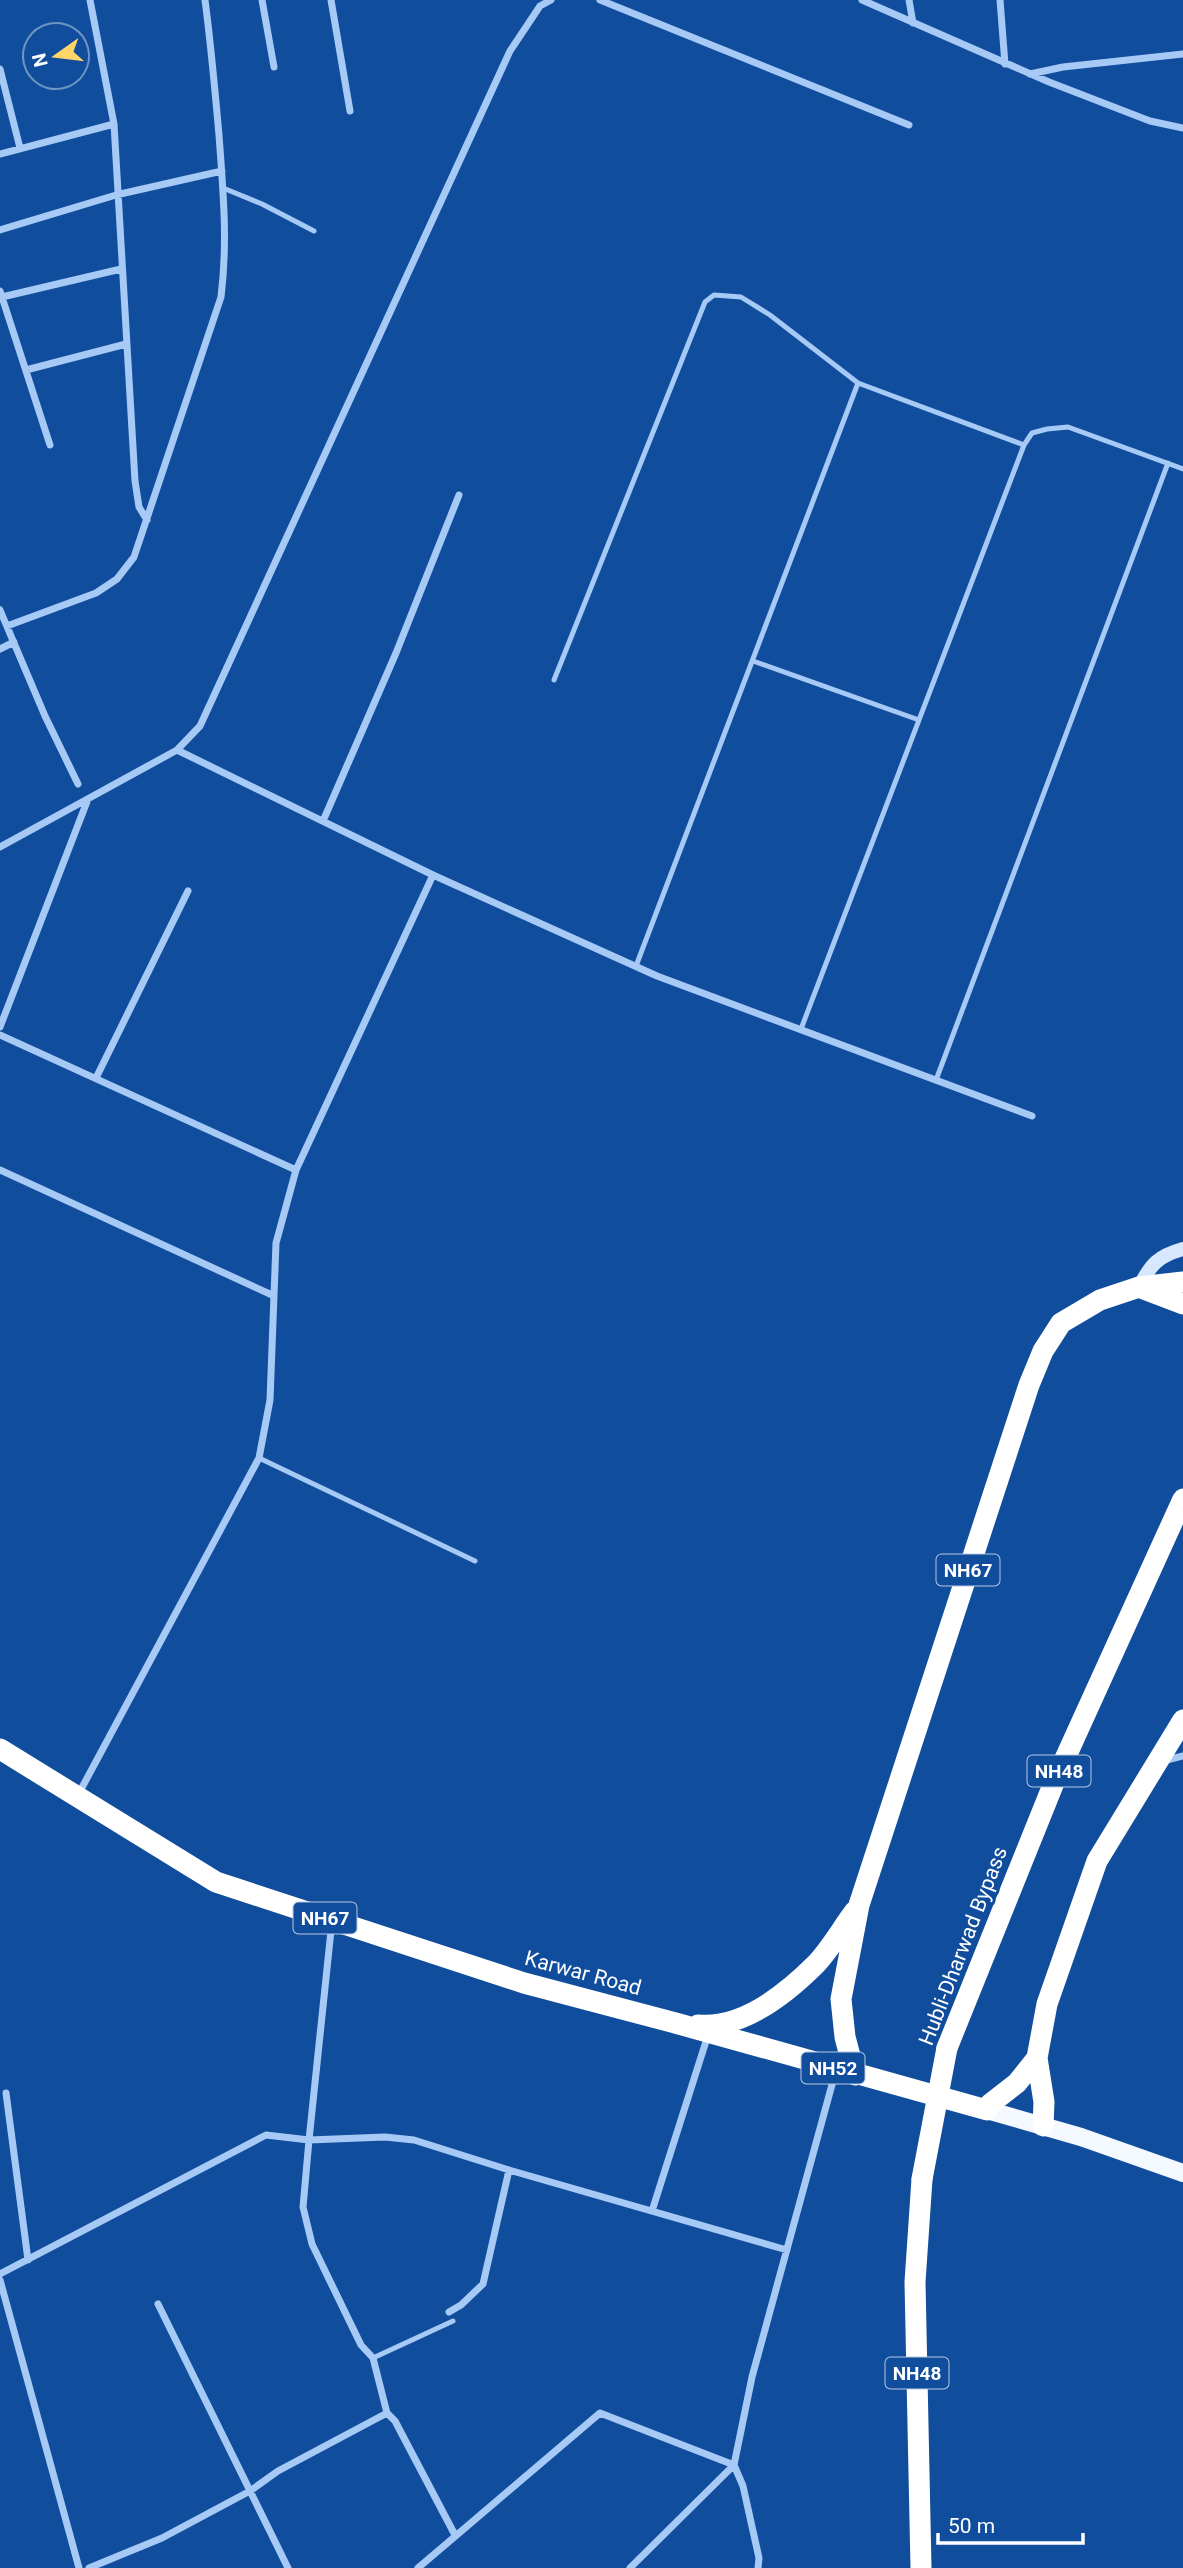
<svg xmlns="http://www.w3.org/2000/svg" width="1183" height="2568" viewBox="0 0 1183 2568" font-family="Roboto,sans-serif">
<rect width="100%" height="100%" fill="#114d9d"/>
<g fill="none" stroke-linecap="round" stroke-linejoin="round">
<path stroke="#a7c9f5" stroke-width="5" d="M223,188L262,204L314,231
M753,661L919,720
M554,680L705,302L714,295L741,297L770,315L858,383L1024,445
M636,966L858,383
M801,1029L1024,445L1032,433L1047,429L1068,427L1183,469
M936,1080L1168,463
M259,1458L475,1561
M373,2358L453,2321"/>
<path stroke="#a7c9f5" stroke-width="7" d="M90,0L114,124L135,481L139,507L147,520
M262,0L274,67
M331,0L350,111
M600,0L909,125
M862,0L1049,82L1150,121L1183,128
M909,0L913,23
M1000,0L1005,64
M0,69L20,148
M1030,74L1063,67L1183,54
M0,154L114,124
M0,230L116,195L222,171
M0,291L50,445
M2,297L121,269
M26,370L126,344
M0,610L45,716L78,784
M7,626L96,593L117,579L134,557L221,297C228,240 223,191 219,135C215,90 211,45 205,0
M0,649L14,642
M177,750L433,875L657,976L1032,1116
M323,821L396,653L459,495
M0,847L177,750L200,726L510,51L540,6L551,0
M0,1027L88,799
M0,1035L296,1170
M96,1078L188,891
M0,1170L272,1295
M1163,1761L1183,1756
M78,1795L259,1458L270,1400L276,1243L296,1170L433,875
M6,2093L28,2260
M652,2211L708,2035
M0,2274L266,2135L309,2140L332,1921
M0,2280L79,2568
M158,2304L288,2568
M449,2312L461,2305L483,2284L509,2170
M455,2535L395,2421L387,2413L373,2358L361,2345L312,2244L303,2207L309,2140L385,2137L414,2140L509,2170L787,2250
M89,2568L162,2538L250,2491L278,2471L387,2413
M418,2568L600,2413L734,2465L630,2568
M758,2568L759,2558L743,2486L734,2465L752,2377L836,2070"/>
<path stroke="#d7e7fd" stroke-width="14" d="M1139,1287C1151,1264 1158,1256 1183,1249"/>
<path stroke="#f4f8ff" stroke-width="18" d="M987,2110L1081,2137L1183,2173"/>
<path stroke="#fff" stroke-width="21" d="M1141,1288L1183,1304
M0,1749L216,1882L524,1983L679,2024L987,2110L990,2104L1017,2083L1037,2058
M698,2025C743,2029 786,1994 816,1964C831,1948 842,1928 855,1911
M947,2048L1053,1785L1183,1499
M855,2075L845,2037L841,1999L859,1905L1029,1385L1043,1351L1061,1323L1100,1300L1139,1287L1183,1282
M1043,2126L1044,2102L1037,2058L1047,2004L1097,1861L1183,1720
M921,2568L915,2282L922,2179"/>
<path stroke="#fff" stroke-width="21" d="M922,2179L947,2048"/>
</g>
<g text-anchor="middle" stroke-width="6" stroke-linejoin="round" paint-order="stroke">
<g fill="#114d9d" stroke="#b8cae2" stroke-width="2">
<rect x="936.5" y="1554.5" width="63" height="31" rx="5"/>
<rect x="1027.5" y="1755.5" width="63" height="31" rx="5"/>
<rect x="293.5" y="1902.5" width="63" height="31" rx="5"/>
<rect x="801.5" y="2052.5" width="63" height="31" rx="5"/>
<rect x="885.5" y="2357.5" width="63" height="31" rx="5"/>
</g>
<g font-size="19" font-weight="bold" fill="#fff">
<text x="968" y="1577">NH67</text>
<text x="1059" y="1778">NH48</text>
<text x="325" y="1925">NH67</text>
<text x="833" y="2075">NH52</text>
<text x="917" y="2380">NH48</text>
</g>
<g font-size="21" fill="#fff" stroke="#114d9d">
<text transform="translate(963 1946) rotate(-69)" y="7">Hubli-Dharwad Bypass</text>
<text transform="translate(583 1973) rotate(15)" y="7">Karwar Road</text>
</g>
</g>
<g transform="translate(56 56) rotate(256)"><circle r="33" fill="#114d9d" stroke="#7094c4" stroke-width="2"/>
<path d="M0-5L12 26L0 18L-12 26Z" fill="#ffd56a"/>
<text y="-10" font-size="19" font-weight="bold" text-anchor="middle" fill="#ffffff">N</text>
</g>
<path d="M938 2533v10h145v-10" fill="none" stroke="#ffffff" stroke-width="3.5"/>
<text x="948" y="2533" font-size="21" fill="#ffffff" stroke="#114d9d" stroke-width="5" paint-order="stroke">50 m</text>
</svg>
